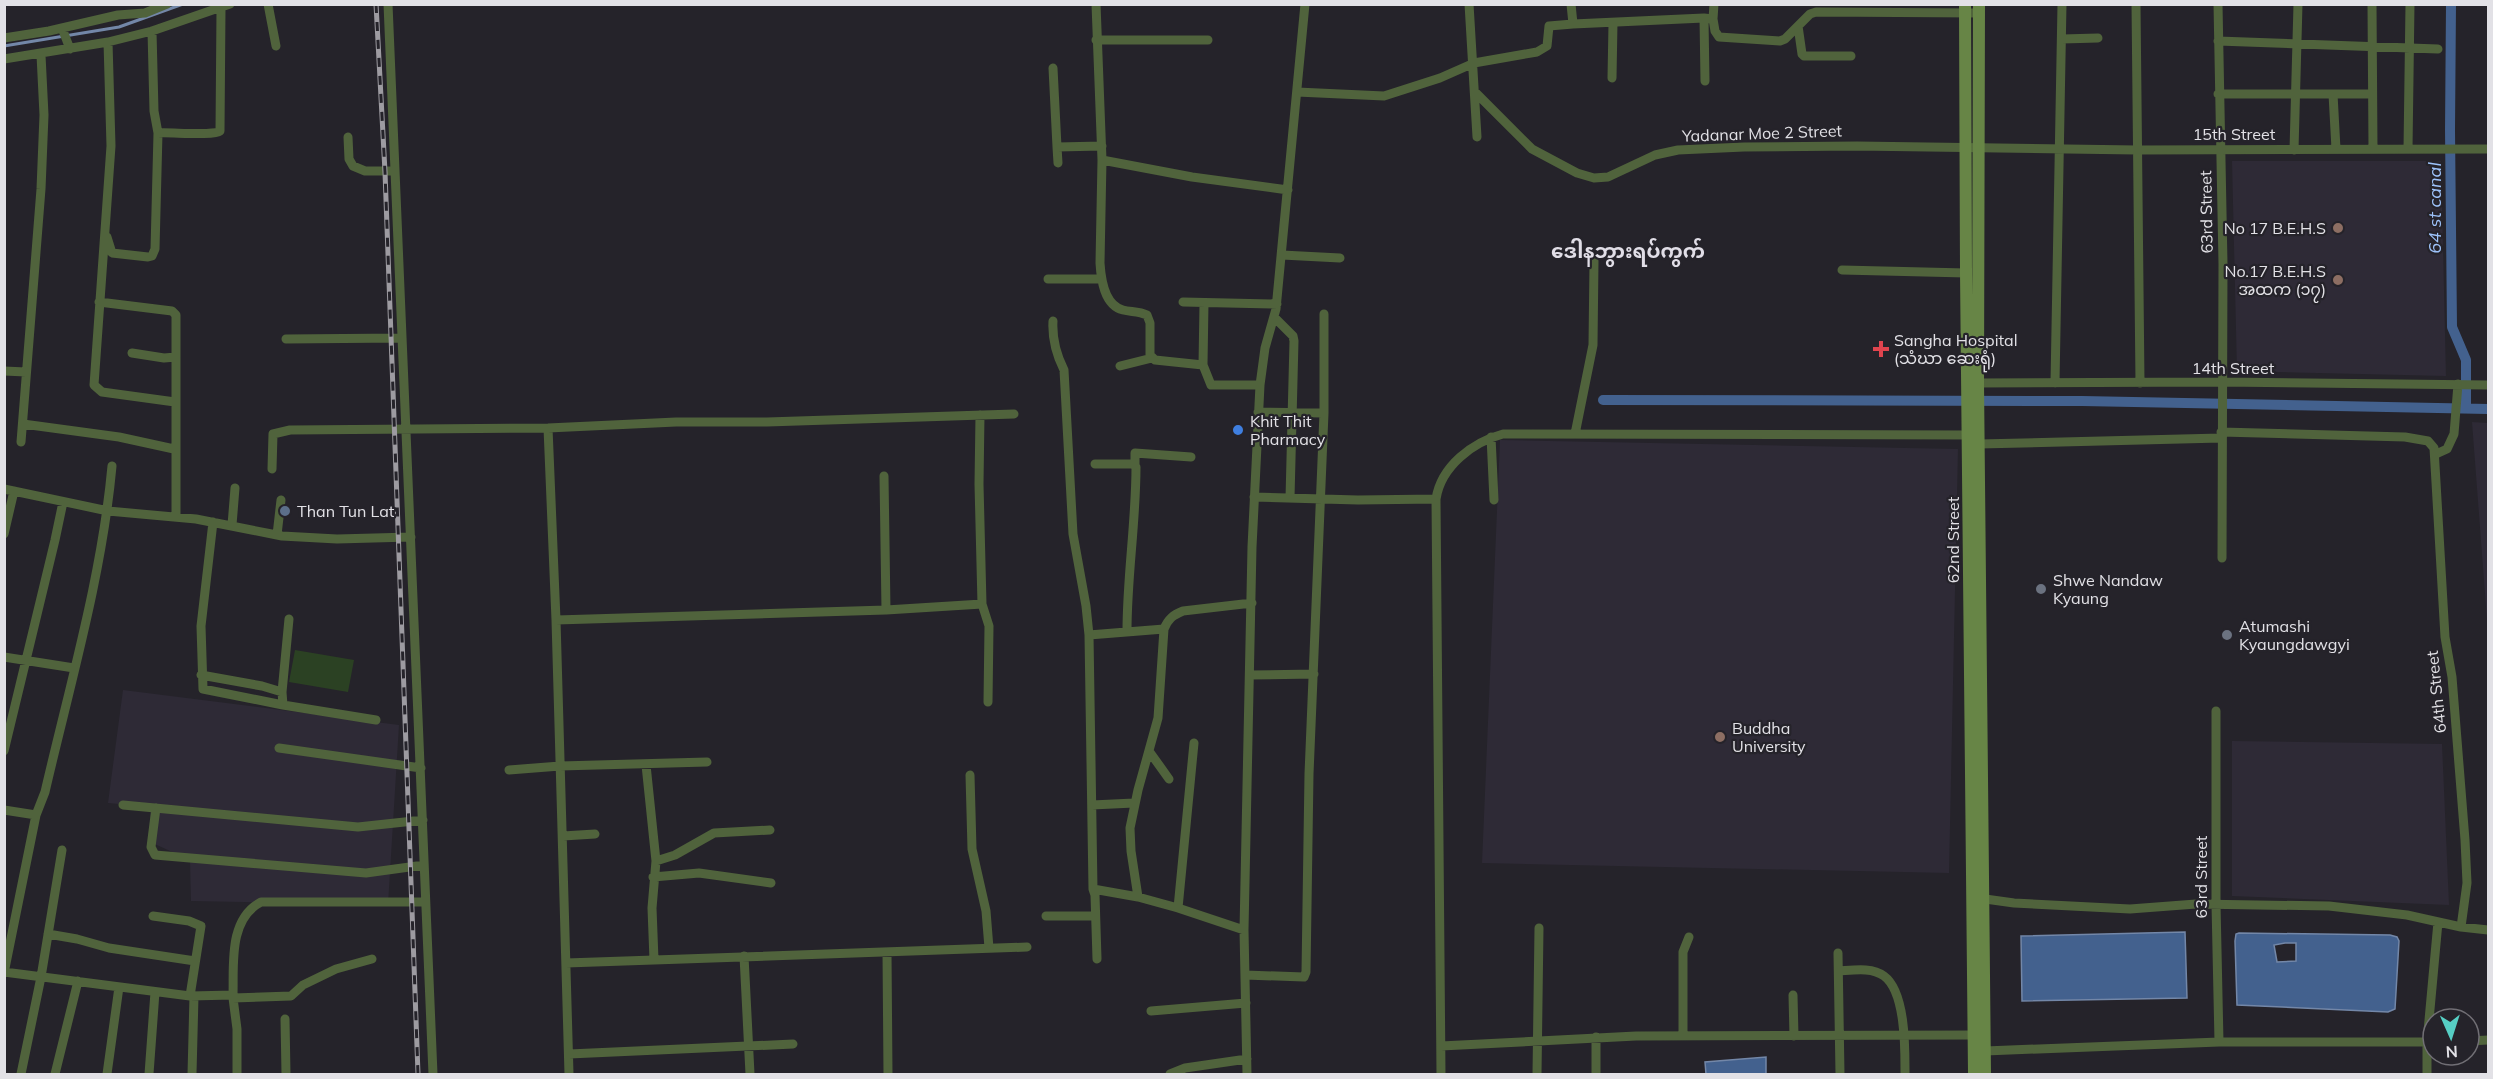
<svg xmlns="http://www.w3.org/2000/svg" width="2493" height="1079" viewBox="0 0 2493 1079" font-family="Mulish,'Noto Sans Myanmar',sans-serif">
<rect width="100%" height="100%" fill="#25232a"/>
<path fill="#2e2a36" d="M2232,161H2441L2446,376L2237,371Z
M2472,422L2488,423V633Z
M1500,440L1958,449L1949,873L1482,863Z
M123,690L399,725L388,905L191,901L190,860L148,841L151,807L108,803Z
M2232,741L2442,744L2449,905L2232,896Z"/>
<path fill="#2b4123" d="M295,650L354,660L348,692L289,682Z"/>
<path fill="#43618e" stroke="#7387a8" stroke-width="1.5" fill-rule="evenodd" d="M2185,932L2187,998L2022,1001L2021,936Z
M2239,933L2390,935L2397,937L2399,941L2395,1009L2388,1012L2237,1005L2235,941L2236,934ZM2285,943H2296V961L2277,962L2274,945Z
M1766,1057V1074H1706L1705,1062Z"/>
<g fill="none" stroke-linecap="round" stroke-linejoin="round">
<path stroke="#7387a8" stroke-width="3" d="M4,46L119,27L183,4"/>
<path stroke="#43618e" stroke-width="10" d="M2451,4L2450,130L2452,327L2466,360V408
M1603,400L2082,401L2488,409"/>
<path stroke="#50633c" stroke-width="9" d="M268,4L276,46
M388,4L433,1074
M1096,4L1102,160L1100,263C1101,279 1104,305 1123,310C1131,312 1139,311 1147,315L1150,323V355L1155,360L1203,365L1211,385H1260
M1469,4L1477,137
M2136,4L2140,383
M2218,4L2223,264L2222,558
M2372,4L2373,149
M1704,18L1705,81
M1713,19L1714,4
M1573,24L1704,18L1713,19L1715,31L1719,37L1780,41L1785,39L1810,14L1816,12L1979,13
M1798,26L1802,54L1804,56H1851
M62,28L70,49
M4,38L49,31L118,15L145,13L167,4
M2062,39L2098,38
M1096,40H1208
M2218,41L2438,49
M108,42L111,146L94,385L102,392L175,402
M4,59L108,42L152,31L230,4
M1053,68L1057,147L1102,146
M1612,78L1613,23
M1297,92L1384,96L1440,78L1474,63L1537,52L1547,46L1549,26L1573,24L1571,4
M1475,92L1532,149L1577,173L1594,178L1608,177L1655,155L1678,150L1744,147L1857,146L2137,150L2488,149
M2218,94H2372
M2333,94L2336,149
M158,133C170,132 214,136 220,131L221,9
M348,137L349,159L353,166L365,171H395
M1057,147L1058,163
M2408,149L2410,4
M2294,150L2298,4
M1102,160L1192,177L1288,190
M107,237L112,253L148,257L152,256L155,249L158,133L154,111L152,31
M1282,255L1340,258
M1842,270L1966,273
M1048,279H1101
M99,302L172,311L176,315V516
M1183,302L1277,304
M1275,318L1293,336L1294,341L1290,498
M1053,321C1052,338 1056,354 1064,370L1073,534L1086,606L1089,635L1093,889L1095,895L1097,959
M286,339L401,338
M132,353L164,358L176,357
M1203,365L1204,303
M1120,366L1152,358
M4,371L26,372
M1978,383L2222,382L2488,385
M2055,383L2062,4
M1258,412L1324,413
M980,415L979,484L982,604L989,626L988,702
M23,424L119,437L174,449
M548,428L556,620
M2221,432L2405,437L2428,441L2434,448L2445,637L2452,677L2465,840L2467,883L2461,927
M1575,434L1593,345L1594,261
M1491,437L1494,500
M21,442L41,189L44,115L41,55
M1979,444L2221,438
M2436,454L2447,449L2454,434L2458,384
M1095,464H1133L1136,467C1136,522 1127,576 1127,631
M1135,464V453L1191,457
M272,469L273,434L290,430L548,428L676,422H767L1014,414
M884,476L886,610
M4,489L108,511L196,519L282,536L337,539L411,537
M1254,497L1358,500L1436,499
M213,522L201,626L203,689L283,705
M232,525L235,488
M4,534L14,491
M277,535L281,500
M289,619L282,692L283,705L376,720
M1089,635L1164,629
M4,657L74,668
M201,675L262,686L282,692
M1250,675L1314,674
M2216,711V904L2219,1042
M279,748L421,768
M4,751L55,540L63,502
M1149,751L1169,779
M646,765L656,861L652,908L654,960
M509,770L560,766L707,762
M970,775L972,849L986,911L989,948
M123,805L358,827L423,820
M1092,805L1134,803
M156,808L151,847L155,855L366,873L424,865
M4,810L36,815L45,792C70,684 102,576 112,466
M563,836L595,834
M656,861L675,855L714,833L770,830
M653,877L699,873L771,883
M1093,889L1138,897
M1978,898L2014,903L2130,909L2196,904L2329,906L2407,915L2461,927L2488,930
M1178,908L1194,743
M153,916L189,921L201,926L190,996
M1046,916H1095
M1244,930L1178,908L1138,897L1131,851L1130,828L1138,790L1158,718L1164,629C1168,619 1173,615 1183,611L1252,603
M48,934L77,939L109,948L195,961
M887,952L888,1074
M1838,953L1840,1074
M744,956L750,1074
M566,963L1027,947
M1839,971C1854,970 1872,967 1884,976C1906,992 1905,1050 1905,1074
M4,972L190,996L233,995C234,966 228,919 261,902H425
M4,973L36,815
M1245,975L1304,977L1306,972L1309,774L1324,413V314
M233,995V998L291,996L303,985L336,969L372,959
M1793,995L1794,1036
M233,998L237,1029V1074
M1151,1011L1246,1003
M285,1019L286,1074
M1683,1036V952L1689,937
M2469,1041L2488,1040
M1441,1046L1636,1036L1978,1035
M1985,1051L2219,1042H2433
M569,1054L793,1044
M21,1074L41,977L62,850
M55,1074L78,981
M107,1074L119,987
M149,1074L155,992
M192,1074L194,996
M569,1074L556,620L886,610L982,604
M1170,1074L1185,1068L1247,1059
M1247,1074L1244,930L1252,547L1260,385L1265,348L1276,309L1305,4
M1441,1074L1436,499C1441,466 1473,442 1503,434L1972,435
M1537,1074L1539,928
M1596,1074V1037
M2427,1074V1042L2438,922"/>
<path stroke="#678546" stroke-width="12" d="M1965,4L1966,273L1974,1074
M1979,4L1978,383L1985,1074"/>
<defs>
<path id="rail" d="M376,4L385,172L418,1074"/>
</defs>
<use href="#rail" stroke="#9d9ba1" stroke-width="5"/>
<use href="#rail" stroke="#25232a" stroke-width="3" stroke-dasharray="9" stroke-linecap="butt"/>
</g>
<g fill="#8d6e63" stroke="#25232a" stroke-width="2">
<circle cx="2338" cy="228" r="6"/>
<circle cx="2338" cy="280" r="6"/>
<circle cx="1720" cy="737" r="6"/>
</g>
<path fill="#e0444e" stroke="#25232a" stroke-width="2" d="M1878 340h6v6h6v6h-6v6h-6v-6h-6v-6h6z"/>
<circle fill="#3f7fe0" stroke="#25232a" stroke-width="2" cx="1238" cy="430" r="6"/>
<circle fill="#5c6f8a" stroke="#25232a" stroke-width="2" cx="285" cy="511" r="6"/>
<g fill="#6b7280" stroke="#25232a" stroke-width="2">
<circle cx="2041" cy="589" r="6"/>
<circle cx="2227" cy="635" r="6"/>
</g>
<g text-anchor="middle" stroke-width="4.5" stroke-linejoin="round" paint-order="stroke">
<g font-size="16" fill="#e2e1e6" stroke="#25232a">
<text transform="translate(1762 133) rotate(-2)" y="6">Yadanar Moe 2 Street</text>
<text x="2234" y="140">15th Street</text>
<text transform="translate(2206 212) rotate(-91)" y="6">63rd Street</text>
<text x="2233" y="374">14th Street</text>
<text transform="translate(1953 540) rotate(-90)" y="6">62nd Street</text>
<text transform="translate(2436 692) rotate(-96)" y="6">64th Street</text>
<text transform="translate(2201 877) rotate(-90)" y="6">63rd Street</text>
</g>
<g font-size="16" fill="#e2e1e6" stroke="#25232a" text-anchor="start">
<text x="2326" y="234" text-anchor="end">No 17 B.E.H.S</text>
<text x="2326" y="277" text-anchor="end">No.17 B.E.H.S<tspan x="2326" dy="18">အထက (၁၇)</tspan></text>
<text x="1894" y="346">Sangha Hospital<tspan x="1894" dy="18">(သံဃာ ဆေးရုံ)</tspan></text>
<text x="1250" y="427">Khit Thit<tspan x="1250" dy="18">Pharmacy</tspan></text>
<text x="297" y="517">Than Tun Lat</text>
<text x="2053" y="586">Shwe Nandaw<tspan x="2053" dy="18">Kyaung</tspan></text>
<text x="2239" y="632">Atumashi<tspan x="2239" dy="18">Kyaungdawgyi</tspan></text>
<text x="1732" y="734">Buddha<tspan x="1732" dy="18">University</tspan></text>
</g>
<g font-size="18" font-style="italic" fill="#9dc2f9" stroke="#25232a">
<text transform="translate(2435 208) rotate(-90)" y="6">64 st canal</text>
</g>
<g font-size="20" font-weight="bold" fill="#e1dee7" stroke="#25232a">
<text x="1628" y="258">ဒေါနဘွားရပ်ကွက်</text>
</g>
</g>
<rect width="2493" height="1079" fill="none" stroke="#e2e1e6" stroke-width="12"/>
<g transform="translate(2451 1037) rotate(177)"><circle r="28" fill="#25232a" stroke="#716f75" stroke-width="1.5"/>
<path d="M0-4.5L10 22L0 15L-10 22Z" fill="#56cec4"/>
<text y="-9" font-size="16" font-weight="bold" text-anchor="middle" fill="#e2e1e6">N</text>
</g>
</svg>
